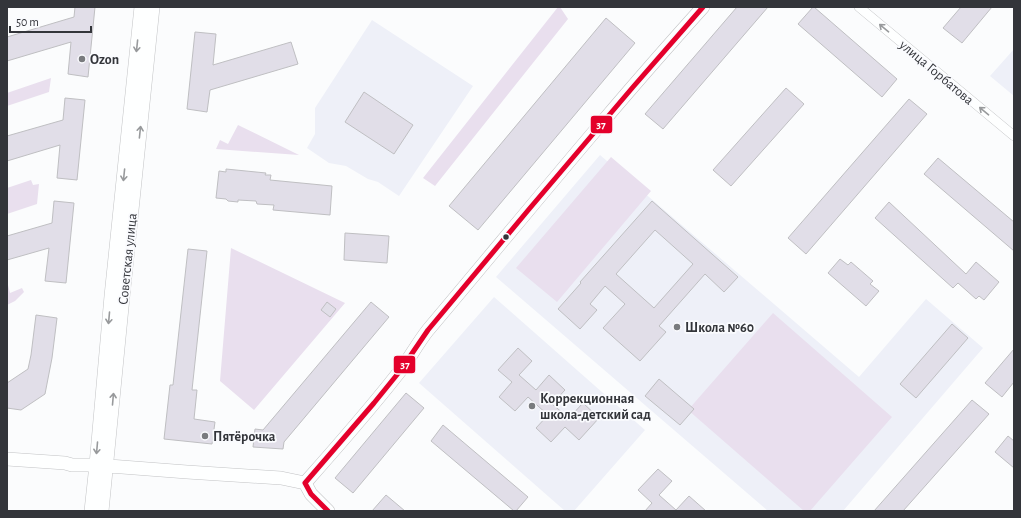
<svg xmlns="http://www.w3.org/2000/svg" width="1021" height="518" viewBox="0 0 1021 518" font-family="'Alegreya Sans',sans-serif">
<rect width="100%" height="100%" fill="#fbfcfd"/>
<path fill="#eef0f8" d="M372,20L473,86L399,196L378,182L368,179L346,166L329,163L307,148L315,134V108Z
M1014,49V96L990,76Z
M600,155L859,377L926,299L983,348L843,511H768L496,277Z
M494,297L645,430L574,511H565L419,383Z"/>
<path fill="#e9dfee" d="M558,7H560L568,19L435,186L423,178Z
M51,78L49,92L7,106V93Z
M238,125L299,155L216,149L220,140L228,144Z
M611,157L651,191L557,302L516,268Z
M31,180L33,185L39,184L37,204L7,214V188Z
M231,248L345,303L254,410L220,381Z
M7,285H8L10,293L22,288L24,292L15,301L7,305Z
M773,313L892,417L810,511H804L688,410Z"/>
<path fill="#e1dee8" stroke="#bfbfc2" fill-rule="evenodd" d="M75,7H95L88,77L68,74L71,42L7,61V37L74,17Z
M737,7H768L663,129L645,114Z
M813,7H814L897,79L882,97L798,24Z
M961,7H992L962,43L943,28Z
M606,18L635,43L478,230L449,206Z
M195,32L216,34L213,65L291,42L298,64L210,90L207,112L187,109Z
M786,88L804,104L731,186L713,170Z
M364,92L413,125L394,154L345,122Z
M65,98L85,100L77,180L57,178L60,145L7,161V136L63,120Z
M909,99L927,114L806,254L788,238Z
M938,158L1014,222V251L924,174Z
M226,169L266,173L265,175H271L270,180L332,186L330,215L273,210L274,205L257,204L256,201L238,200V202L228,201L226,199L216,198L219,171L226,172Z
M54,201L74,203L66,283L45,281L49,248L7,260V236L52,223Z
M652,201L738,277L724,292L705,274L659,326L666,332L640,361L603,328L625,304L605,286L590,304L597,310L580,329L558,309L581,283L580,282ZM655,230L693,264L654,308L616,274Z
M889,202L966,274L976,262L999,282L984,300L979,296L976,299L958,283L953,288L875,218Z
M345,233L389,236L387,263L344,260Z
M188,249L207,251L192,390H197L194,419L215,422L212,444L164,439L170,385H173Z
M840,259L848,265L851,262L873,281L870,284L879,291L866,306L828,273Z
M327,302L336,309L330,317L321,310Z
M371,302L389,317L284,442L283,449L253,447L255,429L263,430Z
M36,315L57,318L52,358L45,394L21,410L7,408V383L28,369L31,355Z
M952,324L968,338L916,398L900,384Z
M518,348L532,361L519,375L536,390L549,375L565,390L552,404L569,418L583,403L599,418L579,440L565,427L551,442L536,428L548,415L528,397L515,411L499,397L512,382L498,370Z
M1014,349V382L1002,397L985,383Z
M659,379L694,409L680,425L645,396Z
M406,393L424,408L353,493L335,478Z
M972,400L989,414L903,511H874Z
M443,425L528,497L516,511H514L431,441Z
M1008,436L1014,441V468L995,452Z
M658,469L672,481L659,495L676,510L689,496L706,511H645L652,503L638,490Z
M386,495L405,511H372Z"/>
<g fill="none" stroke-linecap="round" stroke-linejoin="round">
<defs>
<path id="street" d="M859,7L1014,136"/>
<path id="secondary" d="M7,459L65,463L72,465H96L187,472L281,478L305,483
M305,483C336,448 367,413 396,376C408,362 416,345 428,330C519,222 608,112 703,7
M305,483L311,494L328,511
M91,511L96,465L111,296L141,7
M102,511L123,297L153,7"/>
</defs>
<use href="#street" stroke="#c2c3c5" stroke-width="10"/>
<use href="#secondary" stroke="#c2c3c5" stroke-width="14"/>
<use href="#street" stroke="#feffff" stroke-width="9"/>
<use href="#secondary" stroke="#feffff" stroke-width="13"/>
<defs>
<path id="bus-1" d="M305,483L374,403L400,371L428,330L530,208L633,87L703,7
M305,483L311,494L328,511"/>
</defs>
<use href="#bus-1" stroke="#fafbfe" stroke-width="8"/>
<use href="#bus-1" stroke="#e4002b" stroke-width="5"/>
</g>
<defs><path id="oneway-shaft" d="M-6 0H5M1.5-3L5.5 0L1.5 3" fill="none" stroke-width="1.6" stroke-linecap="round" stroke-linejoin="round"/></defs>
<g stroke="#989a9c">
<use href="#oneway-shaft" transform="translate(884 28) rotate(-140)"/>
<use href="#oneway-shaft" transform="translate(137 46) rotate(96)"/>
<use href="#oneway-shaft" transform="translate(984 111) rotate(-140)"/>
<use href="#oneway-shaft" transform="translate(140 132) rotate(-84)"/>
<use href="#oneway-shaft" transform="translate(124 175) rotate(96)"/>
<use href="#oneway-shaft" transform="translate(109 318) rotate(95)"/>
<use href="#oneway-shaft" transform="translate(113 399) rotate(-85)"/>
<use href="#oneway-shaft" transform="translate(97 448) rotate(95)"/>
</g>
<g fill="#797b7e" stroke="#fafbfe" stroke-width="1.5">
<circle cx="82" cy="59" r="4"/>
<circle cx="677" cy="327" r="4"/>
<circle cx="532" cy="406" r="4"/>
<circle cx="205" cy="436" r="4"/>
</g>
<circle fill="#33353a" stroke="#fafbfe" stroke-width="1.5" cx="506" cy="237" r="3.5"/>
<g text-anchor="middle" stroke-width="3.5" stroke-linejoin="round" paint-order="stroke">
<g font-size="14" font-weight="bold" fill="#33353a" stroke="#fafbfe" text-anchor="start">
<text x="90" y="64">Ozon</text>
<text x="685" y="332">Школа №60</text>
<text x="540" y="403">Коррекционная<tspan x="540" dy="16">школа-детский сад</tspan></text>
<text x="213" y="441">Пятёрочка</text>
</g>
<g font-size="14" fill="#33353a" stroke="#fafbfe">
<text transform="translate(937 72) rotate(40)" y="5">улица Горбатова</text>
<text transform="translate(127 259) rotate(-84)" y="5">Советская улица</text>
</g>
</g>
<g stroke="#fafbfe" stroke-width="1.5">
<rect x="590" y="115" width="23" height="19" rx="4" fill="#e4002b"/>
<rect x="393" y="355" width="23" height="19" rx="4" fill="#e4002b"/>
</g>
<g font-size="11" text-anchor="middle" font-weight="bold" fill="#fff">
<text x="601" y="128">37</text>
<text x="405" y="368">37</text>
</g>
<rect width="1021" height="518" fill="none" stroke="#33353a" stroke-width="16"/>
<path d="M10 26v6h81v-6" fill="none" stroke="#33353a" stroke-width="2"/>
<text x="16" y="26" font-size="12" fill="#33353a" stroke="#fafbfe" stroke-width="3" paint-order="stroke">50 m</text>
</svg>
